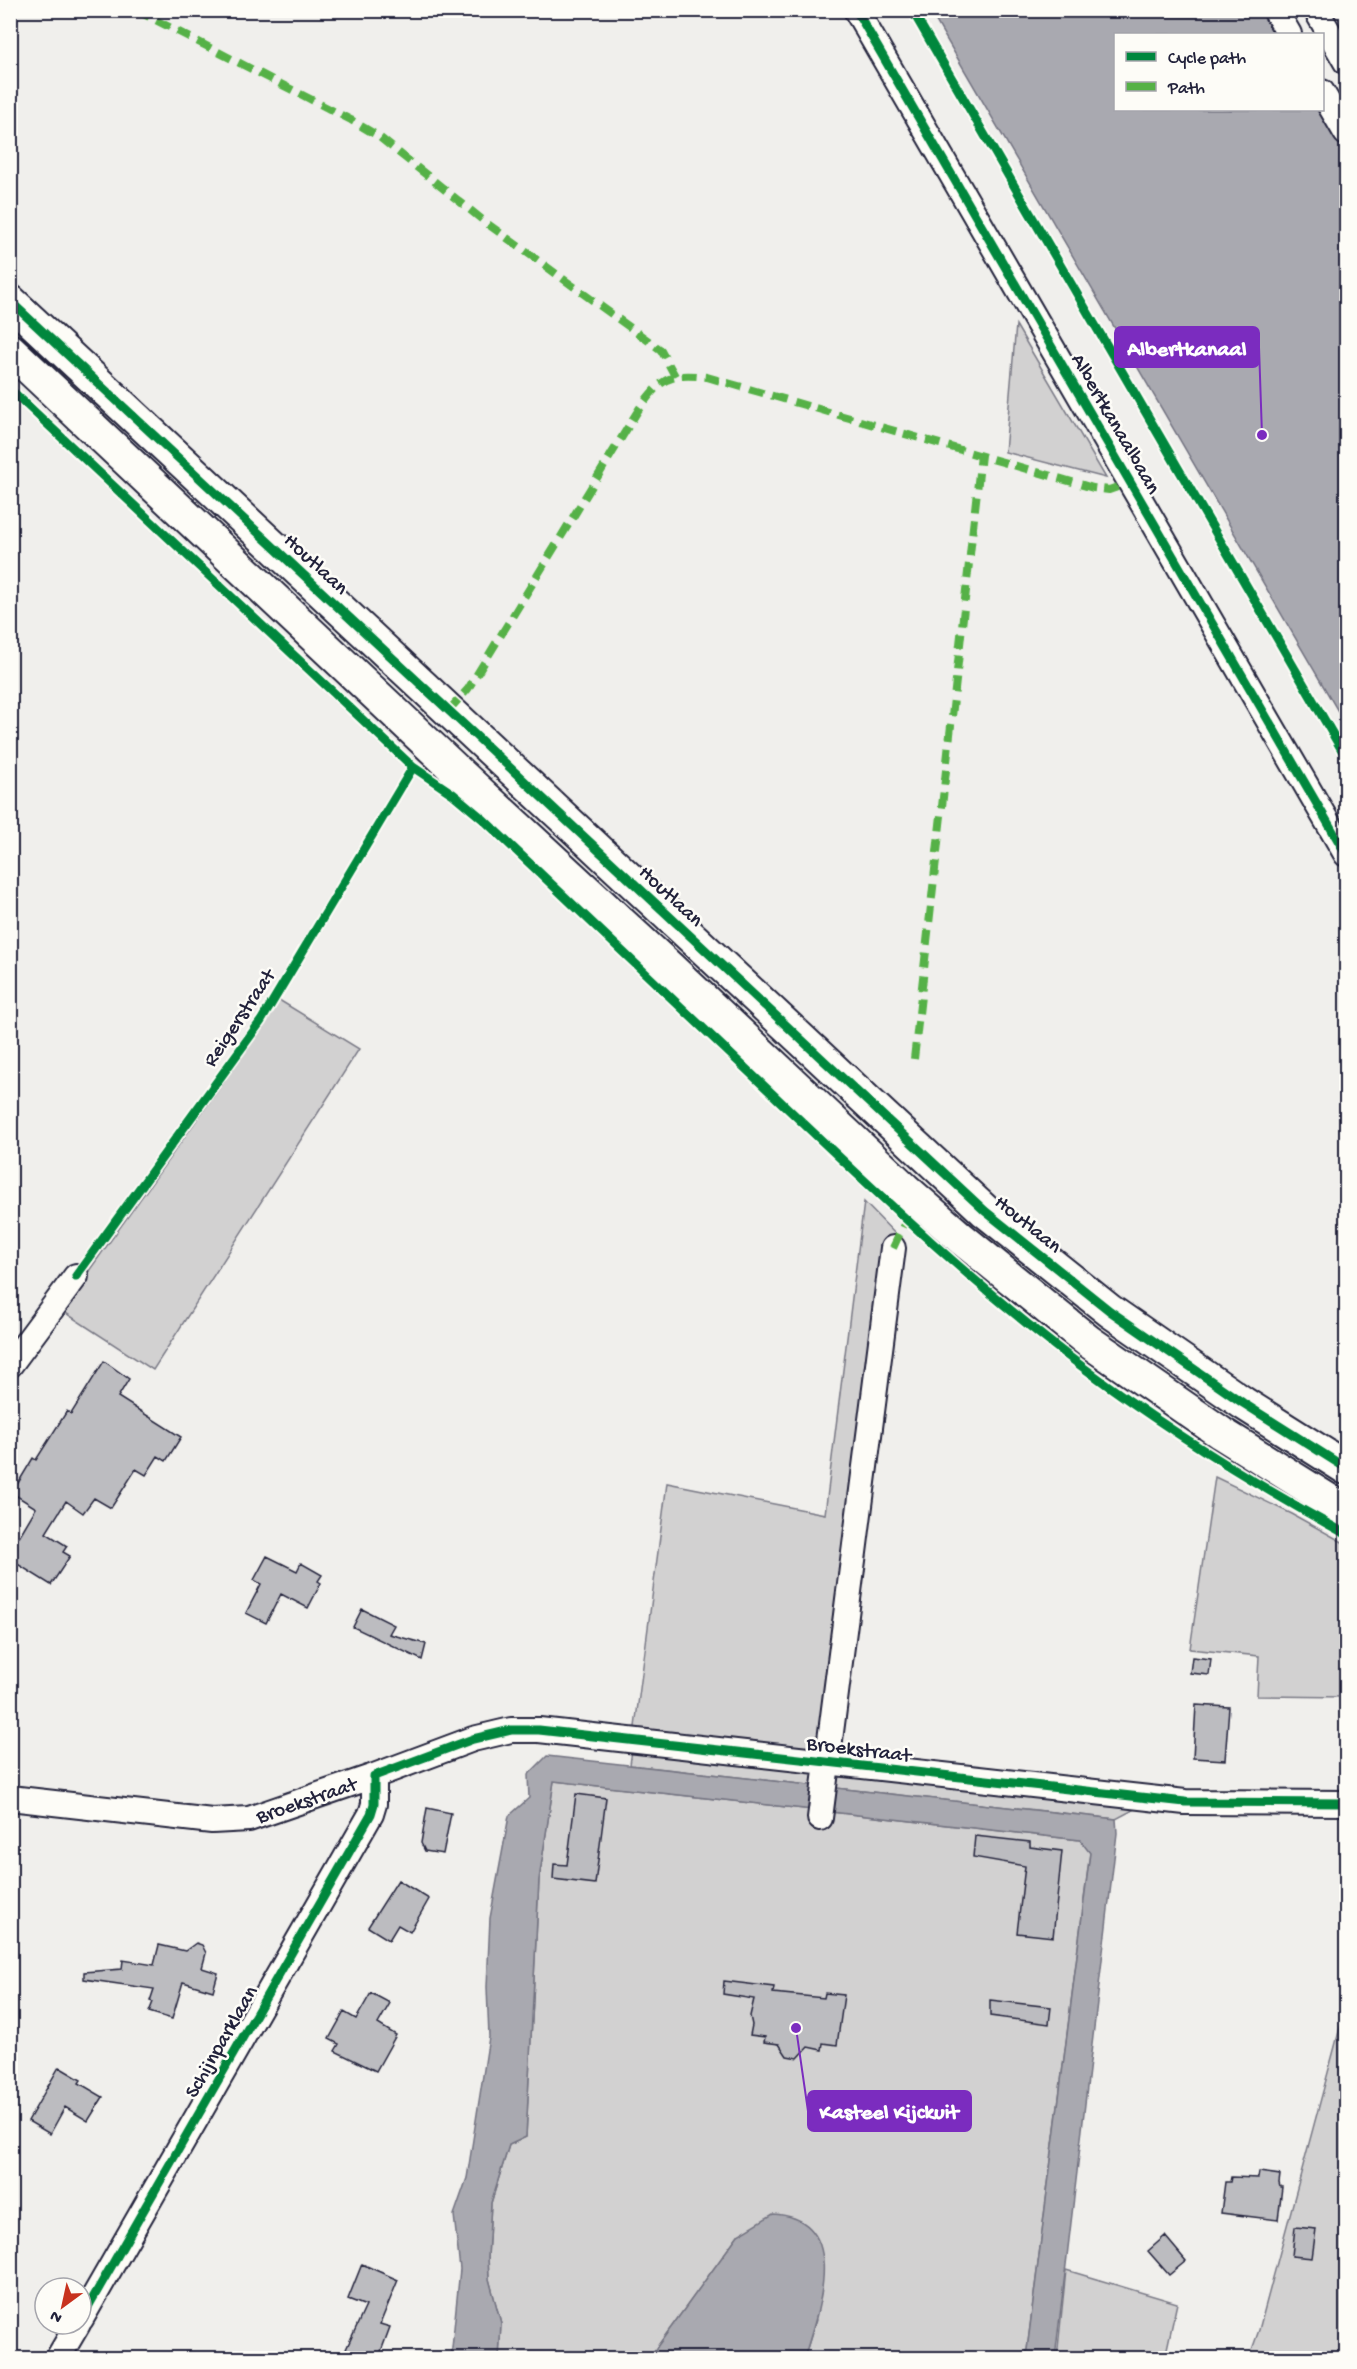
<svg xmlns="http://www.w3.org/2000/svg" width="1357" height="2369" viewBox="0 0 1357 2369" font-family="'Gochi Hand',sans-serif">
<rect width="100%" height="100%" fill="#f0efec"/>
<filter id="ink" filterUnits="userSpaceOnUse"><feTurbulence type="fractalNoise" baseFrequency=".0167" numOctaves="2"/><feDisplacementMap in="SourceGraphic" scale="12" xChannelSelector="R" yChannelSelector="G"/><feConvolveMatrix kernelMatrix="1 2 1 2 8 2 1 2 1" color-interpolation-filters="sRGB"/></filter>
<g filter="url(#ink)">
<path fill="#d2d1d1" stroke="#7a7a86" stroke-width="1.5" d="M1016,325L1106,478L1005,452Z
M279,1000L359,1049L153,1370L61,1310L266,1023Z
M864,1202L903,1242L840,1755L1169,1791L1116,1819L630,1765L667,1483L825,1514Z
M1215,1477L1292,1514L1346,1544V1697L1257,1696L1259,1656L1190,1649Z
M554,1781L1080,1840L1090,1852L1026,2358H804L816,2320L738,2235L649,2358H499L501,2323L489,2279L488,2257L491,2203L509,2145L526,2137L539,1880Z
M1341,2024H1346V2358H1249L1259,2330Z
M1066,2270L1177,2303L1165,2358H1057Z"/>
<path fill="#a9a9b0" stroke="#737381" stroke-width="1.5" d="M930,11H1270L1283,34H1116V110H1322L1346,144V725Z
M547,1756L1116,1819L1117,1833L1055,2358H1026L1090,1853L1080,1840L554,1781L539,1880L526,2137L509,2145L491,2203L488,2257L489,2279L501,2323L499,2358H451L460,2269L454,2215L467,2178L489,2037L487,1987L490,1918L509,1816L529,1798L528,1775Z
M773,2214C852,2218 818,2313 804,2358H649L738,2235Z"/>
<path fill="#bcbcc0" stroke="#22223b" stroke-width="1.5" d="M104,1361L129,1379L118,1397L181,1437L166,1461L158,1456L146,1475L136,1469L111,1508L94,1498L83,1513L66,1501L46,1533L67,1546L63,1552L70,1556L51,1585L11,1560L17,1548L14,1545L36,1508L12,1493L33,1458L36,1460L67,1411L71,1414Z
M267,1556L297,1571L301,1563L322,1575L318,1581L321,1583L308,1608L281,1594L266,1623L246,1613L261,1584L254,1580Z
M362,1609L394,1625L389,1634L426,1644L422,1660L353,1627Z
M1192,1657L1211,1659L1209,1675L1190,1673Z
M1196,1705L1229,1707L1225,1760L1193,1758Z
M576,1794L606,1798L595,1884L553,1879L554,1864L567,1865Z
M427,1808L451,1813L443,1854L425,1851L421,1843Z
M975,1836L1030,1842V1847L1062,1851L1053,1937L1017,1933L1025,1866L973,1857Z
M398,1880L429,1899L410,1932L398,1925L389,1940L368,1927Z
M196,1943L202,1945L206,1953L202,1968L218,1973L213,1991L183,1982L172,2019L149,2012L153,2002L150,2001L154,1989L84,1979V1972L122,1969L123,1960L154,1965L159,1945L185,1951Z
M724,1981L774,1987L773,1993L824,1998L825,1993L844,1995L837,2045L823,2043L822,2050L808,2047L798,2058L787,2056L779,2044L764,2042L765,2037L750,2035L752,2025L750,2016L754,1999L723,1994Z
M371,1993L390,2003L378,2024L396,2035L376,2071L335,2051L339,2044L329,2039L344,2012L356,2019Z
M990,2000L1051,2007L1049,2024L990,2016Z
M59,2067L81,2080L79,2083L103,2097L88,2121L65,2107L50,2134L28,2121Z
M1259,2172L1280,2175L1279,2183L1280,2187H1282L1278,2220L1221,2213L1225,2182H1230L1231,2177L1258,2178Z
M1295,2227L1316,2229L1312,2258L1292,2256Z
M1165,2236L1186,2261L1169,2275L1148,2251Z
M362,2264L398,2280L380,2324L390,2327L380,2354L377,2355L383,2358H342L366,2306L348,2299Z"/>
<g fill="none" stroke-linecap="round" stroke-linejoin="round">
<defs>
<path id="minor" d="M856,10L1346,854
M1275,10L1289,34
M1316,10L1346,62
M1322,92L1346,133
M10,1365L76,1276
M10,1798L212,1821L249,1819L374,1776L473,1739L511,1730H539L1185,1802L1346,1803
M820,1818L893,1248
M81,2319L371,1814L374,1804V1776
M58,2358L78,2324"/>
<path id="major" d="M10,301L985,1211L1110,1311L1243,1403L1346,1468
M10,350L460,774L670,968L905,1189L962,1239L1088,1341L1221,1433L1346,1511"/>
</defs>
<use href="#minor" stroke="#22223b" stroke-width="28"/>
<use href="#major" stroke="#22223b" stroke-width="36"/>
<use href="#minor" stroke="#fdfcf7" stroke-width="24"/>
<use href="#major" stroke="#fdfcf7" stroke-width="32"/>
<path stroke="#55b146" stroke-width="8" stroke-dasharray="15 8" stroke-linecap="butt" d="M136,10L351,120L378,136L485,222L661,350L675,376
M448,711L468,689L639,409C662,378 668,373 707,377L1093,488L1109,490L1131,482
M914,1059L981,455
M893,1248L906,1220"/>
<defs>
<path id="cycleway" d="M856,10L1346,854
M912,10L1346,757
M10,301L985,1211L1110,1311L1243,1403L1346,1468
M10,389L413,767L453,794L484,820C584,915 683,1009 783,1104C880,1196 977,1288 1084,1368C1166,1429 1256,1485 1346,1534
M76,1276L261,1021L413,767
M81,2319L371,1814L374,1804V1776L473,1739L511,1730H539L1185,1802L1346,1803"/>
</defs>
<use href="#cycleway" stroke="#fdfcf7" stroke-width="13"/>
<use href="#cycleway" stroke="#00873e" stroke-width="9"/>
</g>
</g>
<g text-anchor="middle" stroke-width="5" stroke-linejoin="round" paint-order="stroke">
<g font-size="21" fill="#22223b" stroke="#fdfcf7">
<text transform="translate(1117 423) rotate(60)" y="7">Albertkanaalbaan</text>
<text transform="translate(317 563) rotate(43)" y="7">Houtlaan</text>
<text transform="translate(672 895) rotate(43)" y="7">Houtlaan</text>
<text transform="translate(238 1017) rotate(-56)" y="7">Reigerstraat</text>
<text transform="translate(1029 1223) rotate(39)" y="7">Houtlaan</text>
<text transform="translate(859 1748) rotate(7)" y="7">Broekstraat</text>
<text transform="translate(306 1799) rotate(-19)" y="7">Broekstraat</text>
<text transform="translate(220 2041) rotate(-60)" y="7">Schijnparklaan</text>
</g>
</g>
<path fill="none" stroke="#7b2cbf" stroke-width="2" d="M1262 435L1259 347M796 2028L808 2111"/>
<g fill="#7b2cbf" stroke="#fdfcf7" stroke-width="2">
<circle cx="1262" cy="435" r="6"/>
<circle cx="796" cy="2028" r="6"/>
</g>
<g fill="#7b2cbf" stroke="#7b2cbf" stroke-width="2">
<rect x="1115" y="327" width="144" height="40" rx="6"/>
<rect x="808" y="2091" width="163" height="40" rx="6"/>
</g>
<g font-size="22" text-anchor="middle" font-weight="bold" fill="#fff">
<text x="1187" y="355">Albertkanaal</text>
<text x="889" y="2118">Kasteel Kijckuit</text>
</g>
<rect width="1357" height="2369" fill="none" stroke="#fdfcf7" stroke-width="36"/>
<rect x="18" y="18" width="1321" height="2333" fill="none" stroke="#22223b" stroke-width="2" filter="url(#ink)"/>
<rect x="1114" y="33" width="210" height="78" fill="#fdfcf7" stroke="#a5a5ac" stroke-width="1.5"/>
<rect x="1126" y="52" width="30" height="9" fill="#00873e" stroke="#a5a5ac" stroke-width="1.5"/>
<text x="1168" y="63" font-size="18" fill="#22223b">Cycle path</text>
<rect x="1126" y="82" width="30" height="9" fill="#55b146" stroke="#a5a5ac" stroke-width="1.5"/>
<text x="1168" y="93" font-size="18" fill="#22223b">Path</text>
<g transform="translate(63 2306) rotate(213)"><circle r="28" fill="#fdfcf7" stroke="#a5a5ac" stroke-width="1.5"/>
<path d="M0-4.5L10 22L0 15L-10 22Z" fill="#c8321e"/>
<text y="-9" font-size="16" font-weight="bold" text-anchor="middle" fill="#22223b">N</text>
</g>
</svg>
